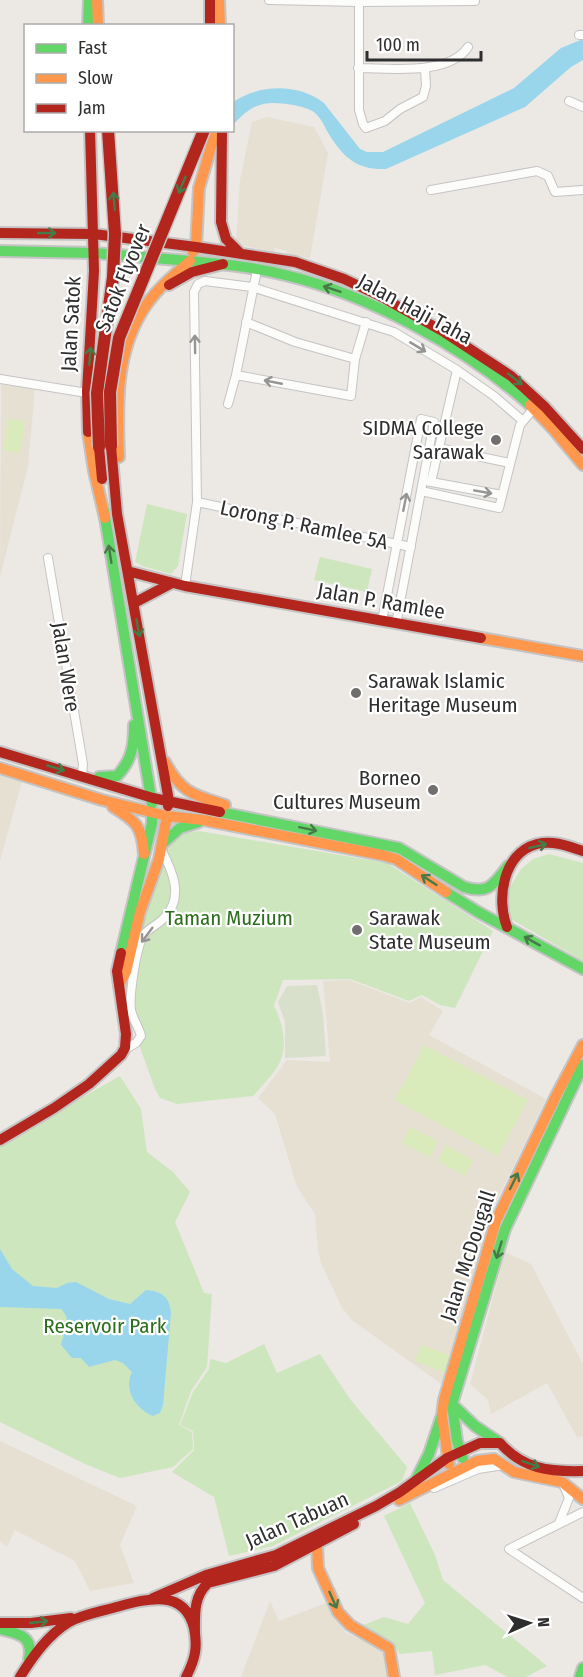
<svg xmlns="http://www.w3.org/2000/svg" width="583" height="1677" viewBox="0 0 583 1677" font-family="'Fira Sans Condensed',sans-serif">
<rect width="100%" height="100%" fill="#ece8e4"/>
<path fill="#e6e0d3" d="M267,117L314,127L328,153L310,258L287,254V251L275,248L274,252L236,244L240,180L252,122Z
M1,384L35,389L28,466L0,577Z
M0,771L23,778L0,861Z
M349,980L410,1003L421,997L443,1011L429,1035L546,1099L489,1217L444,1386L353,1321L342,1308L321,1263L318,1250L315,1214L297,1187L275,1114L258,1098L287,1060L330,1062L323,981Z
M505,1252L531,1264L583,1364V1436L577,1437L547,1383L491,1414L488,1400L470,1384Z
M0,1441L137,1506L120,1545L134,1583L90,1591L75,1561L15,1530L7,1547L0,1541Z
M270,1601L279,1621L326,1603L346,1633L377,1647L382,1651L388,1677H241Z"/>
<path fill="#cee6be" d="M147,504L187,514L178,566L171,574L142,566L135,562Z
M320,557L372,569L367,592L314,580Z
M199,831L387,863L493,931L455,1008L440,1005L422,995L409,1001L350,979L283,980L274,1006C282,1021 288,1044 280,1062C274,1074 262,1086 253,1096L177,1104L160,1098L155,1089C146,1062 126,1016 126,988C126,966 159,855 174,841C181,833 189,832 199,831Z
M549,854L583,863V961L511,919L506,902L509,889L521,869L533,859Z
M120,1076L141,1109L147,1152L173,1172L190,1192L175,1222L204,1293L212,1294L207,1367L191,1391L179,1425L192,1432L193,1449L173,1467L120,1478L85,1464L0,1422V1144Z
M264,1344L277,1373L320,1354L350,1399L407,1467L402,1481L273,1546L229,1556L214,1497L172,1472L194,1450L193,1431L180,1425L193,1392L209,1369L210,1359L226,1363Z
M410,1503L435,1555L443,1580L547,1666L526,1677H508L485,1665L435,1675L432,1651L400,1654L392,1643L361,1626L384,1617L408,1624L425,1603L384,1516Z"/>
<path fill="#d8e0cc" d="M317,985L323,1014L326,1056L285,1058V1022L278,1002L287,986Z"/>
<path fill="#d9eabb" d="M8,419L25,421L20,453L3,450Z
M424,1045L528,1100L498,1156L395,1100Z
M410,1127L438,1141L430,1157L402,1143Z
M446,1145L473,1160L465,1176L438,1161Z
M421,1345L451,1356L445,1373L415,1361Z"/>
<path fill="#99d6ec" d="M583,39V60L571,67L525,107L386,169C358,170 345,159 330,136C325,128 322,119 315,113C309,108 301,107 294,105C264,100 253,103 233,125L232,103C258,84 298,83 324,103L360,149L367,152H383L514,88L561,48Z
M0,1249L12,1269L33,1286L57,1288L67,1283L76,1282L109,1299L130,1304L146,1290C160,1291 170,1296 171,1313L163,1405L160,1413L153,1416C136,1409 123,1390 132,1372L123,1363L115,1360L89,1367L81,1358H72L61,1345C64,1331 73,1321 61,1309L0,1307Z"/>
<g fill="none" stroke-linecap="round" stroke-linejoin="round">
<defs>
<path id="street" d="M269,0L359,2L475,1
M359,0V110L363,124L366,128L385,121L400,109L423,97L426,86L425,68
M579,35H583
M358,68C389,68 449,76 468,47
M569,101L583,107
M431,190L537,171L548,176L555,192L583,190
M246,322L295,342L355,359
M236,375L351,396L355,359L366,322
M0,379L87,393
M228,404L236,375L257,270
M439,448L510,463
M426,481L502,495
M431,482L457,370
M421,491L499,508L520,425L534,408
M197,502L411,547
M48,558L83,764L82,775
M185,586L197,502L194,292L198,284L205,281L252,287L394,332L457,370L494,396L523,421
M382,621L421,419L434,422L396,624
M124,1050L136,1043L141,1036C139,1027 133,1020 131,1010C129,996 136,949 143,936C148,928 158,925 164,918C185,897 172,870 161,849
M434,1488L478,1469L504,1465
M583,1512L509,1549L583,1598
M559,1523L569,1498L564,1486"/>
<path id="fast" d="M88,26L89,0
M0,251L94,253L190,261
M190,261C222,264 254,267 285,275C370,295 465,347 530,405
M104,511L152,804
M99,777L117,776C132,760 134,746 134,725
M220,812L399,848L464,887C489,895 494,884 508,866
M162,844L180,828L199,822
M446,892L478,912L583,969
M121,953L152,823V813
M452,1404L475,1426L500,1443
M463,1458L457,1441L452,1404L505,1229L583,1065
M417,1478L429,1454L441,1418
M0,1629C18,1633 34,1636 29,1659
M580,1677L583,1668"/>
<path id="slow" d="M97,0L98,26
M219,0L220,26
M193,252L196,247L199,188L216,130
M530,405L554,430L583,465
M88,432L94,471L105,518
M119,457C117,404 115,349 147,304C159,287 175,274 190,261
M481,638L583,656
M165,762C181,793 194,795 225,805
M0,768L102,800L167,816L203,820L382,855L396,859L446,892
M113,807C136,821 142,826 144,854
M119,985L126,972L140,912L159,859L167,816
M449,1464L442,1416L444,1400L496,1221L557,1094L583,1045
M399,1500L477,1461L494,1459L514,1472L562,1482L583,1499
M317,1545L318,1568L338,1612L350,1625L389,1648L394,1677"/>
<path id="jam" d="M210,0V26
M222,130L221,222L226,239L240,253
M0,233L94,234L196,247
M196,247L295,262L344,279L378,295L444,332L511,376L545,407L583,449
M169,285L192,272L223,264
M88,432L87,391L94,271L90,130
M111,446L117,514L169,801L168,806
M99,447L102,479
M131,572L185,586L481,638
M134,603L172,583
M0,752L153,798L220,812
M507,927C496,899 503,853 537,844C553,840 568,846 583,851
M0,1140L54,1108L89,1084L121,1055L125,1048L126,1034L117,971L121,953
M153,1598L206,1575L276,1555L376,1506L400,1492L447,1458L480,1443H500C523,1469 549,1472 583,1471
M0,1623H31L71,1618
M195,1634C195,1615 193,1597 208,1583L274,1566L354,1524
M20,1677C33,1656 48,1635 69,1622C82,1615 98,1612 113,1608C143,1600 184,1586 194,1628C198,1647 195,1660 186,1677"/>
</defs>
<use href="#street" stroke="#c5c4c5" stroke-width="10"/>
<use href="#fast" stroke="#c5c4c5" stroke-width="14"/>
<use href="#slow" stroke="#c5c4c5" stroke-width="14"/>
<use href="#jam" stroke="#c5c4c5" stroke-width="14"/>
<use href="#street" stroke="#fcfcfb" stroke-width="8"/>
<use href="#fast" stroke="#63d668" stroke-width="10"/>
<use href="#slow" stroke="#ff974d" stroke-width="10"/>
<use href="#jam" stroke="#b3261e" stroke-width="10"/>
<defs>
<path id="jam-bridge" d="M111,446L110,392L119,338L204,130
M99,447L97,393L113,277L115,234L108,130"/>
</defs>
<use href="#jam-bridge" stroke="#c6c5c4" stroke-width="15" stroke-linecap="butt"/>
<use href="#jam-bridge" stroke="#b3261e" stroke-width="12"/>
</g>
<defs><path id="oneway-shaft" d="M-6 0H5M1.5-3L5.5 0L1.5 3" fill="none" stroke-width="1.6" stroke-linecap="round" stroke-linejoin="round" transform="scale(1.5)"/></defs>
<g stroke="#467a48">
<use href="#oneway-shaft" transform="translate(182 185) rotate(113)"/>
<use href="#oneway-shaft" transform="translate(114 201) rotate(-95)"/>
<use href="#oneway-shaft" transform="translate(47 233)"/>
<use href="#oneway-shaft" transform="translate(332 289) rotate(-162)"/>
<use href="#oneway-shaft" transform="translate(90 356) rotate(-85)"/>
<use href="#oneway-shaft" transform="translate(515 379) rotate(38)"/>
<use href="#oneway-shaft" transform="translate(110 554) rotate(-99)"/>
<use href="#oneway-shaft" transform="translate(138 628) rotate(80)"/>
<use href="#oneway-shaft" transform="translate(56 768) rotate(16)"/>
<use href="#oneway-shaft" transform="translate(308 829) rotate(12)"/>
<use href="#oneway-shaft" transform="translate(538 846) rotate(-13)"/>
<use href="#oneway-shaft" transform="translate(429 880) rotate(-147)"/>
<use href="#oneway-shaft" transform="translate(532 941) rotate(-151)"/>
<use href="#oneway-shaft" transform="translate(514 1181) rotate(-64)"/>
<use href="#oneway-shaft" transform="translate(499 1250) rotate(107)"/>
<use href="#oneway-shaft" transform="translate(531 1464) rotate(19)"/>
<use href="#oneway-shaft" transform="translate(333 1600) rotate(66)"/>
<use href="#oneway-shaft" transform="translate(39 1622) rotate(-6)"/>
</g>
<g stroke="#959594">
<use href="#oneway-shaft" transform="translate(195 344) rotate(-91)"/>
<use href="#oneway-shaft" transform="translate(418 347) rotate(31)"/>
<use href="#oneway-shaft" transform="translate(273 382) rotate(-169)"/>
<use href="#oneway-shaft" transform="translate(483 492) rotate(10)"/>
<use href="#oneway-shaft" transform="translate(405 502) rotate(-79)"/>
<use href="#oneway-shaft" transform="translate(147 935) rotate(127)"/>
</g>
<g fill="#706f6e" stroke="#fff" stroke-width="2">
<circle cx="496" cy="440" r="6"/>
<circle cx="356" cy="693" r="6"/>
<circle cx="433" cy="790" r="6"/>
<circle cx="357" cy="930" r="6"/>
</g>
<g text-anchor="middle" stroke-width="4.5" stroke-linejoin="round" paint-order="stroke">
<g font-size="21" fill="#2e2e2e" stroke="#fff">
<text transform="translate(123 278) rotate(-68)" y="7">Satok Flyover</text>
<text transform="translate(415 309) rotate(28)" y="7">Jalan Haji Taha</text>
<text transform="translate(71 324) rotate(-87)" y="7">Jalan Satok</text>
<text transform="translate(304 525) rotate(12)" y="7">Lorong P. Ramlee 5A</text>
<text transform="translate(381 601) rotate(10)" y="7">Jalan P. Ramlee</text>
<text transform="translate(66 667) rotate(81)" y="7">Jalan Were</text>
<text transform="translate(468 1256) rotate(-72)" y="7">Jalan McDougall</text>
<text transform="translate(297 1520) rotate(-24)" y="7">Jalan Tabuan</text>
</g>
<g font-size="21" fill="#2e2e2e" stroke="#fff" text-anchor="end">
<text x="484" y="435">SIDMA College<tspan x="484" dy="24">Sarawak</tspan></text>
<text x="368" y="688" text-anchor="start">Sarawak Islamic<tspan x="368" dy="24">Heritage Museum</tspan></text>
<text x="421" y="785">Borneo<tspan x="421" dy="24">Cultures Museum</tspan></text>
<text x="369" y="925" text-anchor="start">Sarawak<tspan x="369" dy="24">State Museum</tspan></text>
</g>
<g font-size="21" fill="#2c6e1b" stroke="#fff">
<text x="229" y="925">Taman Muzium</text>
<text x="105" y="1333">Reservoir Park</text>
</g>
</g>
<rect x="24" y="24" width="210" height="108" fill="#ffffff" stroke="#ababab" stroke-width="1.5"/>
<rect x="36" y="44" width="30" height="9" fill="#63d668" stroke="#ababab" stroke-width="1.5"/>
<text x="78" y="54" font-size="18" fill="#2e2e2e">Fast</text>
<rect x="36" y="74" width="30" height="9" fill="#ff974d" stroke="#ababab" stroke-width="1.5"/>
<text x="78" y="84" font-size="18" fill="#2e2e2e">Slow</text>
<rect x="36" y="104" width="30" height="9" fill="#b3261e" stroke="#ababab" stroke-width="1.5"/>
<text x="78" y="114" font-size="18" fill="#2e2e2e">Jam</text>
<g transform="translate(529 1623) rotate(87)" stroke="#ffffff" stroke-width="4.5" paint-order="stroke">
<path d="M0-4.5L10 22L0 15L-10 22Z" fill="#2e2e2e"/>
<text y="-9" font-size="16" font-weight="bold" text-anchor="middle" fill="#2e2e2e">N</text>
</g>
<path d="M367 51v9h114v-9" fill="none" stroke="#2e2e2e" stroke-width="3"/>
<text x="376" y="51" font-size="18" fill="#2e2e2e" stroke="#ffffff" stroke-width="4.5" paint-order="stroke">100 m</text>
</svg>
